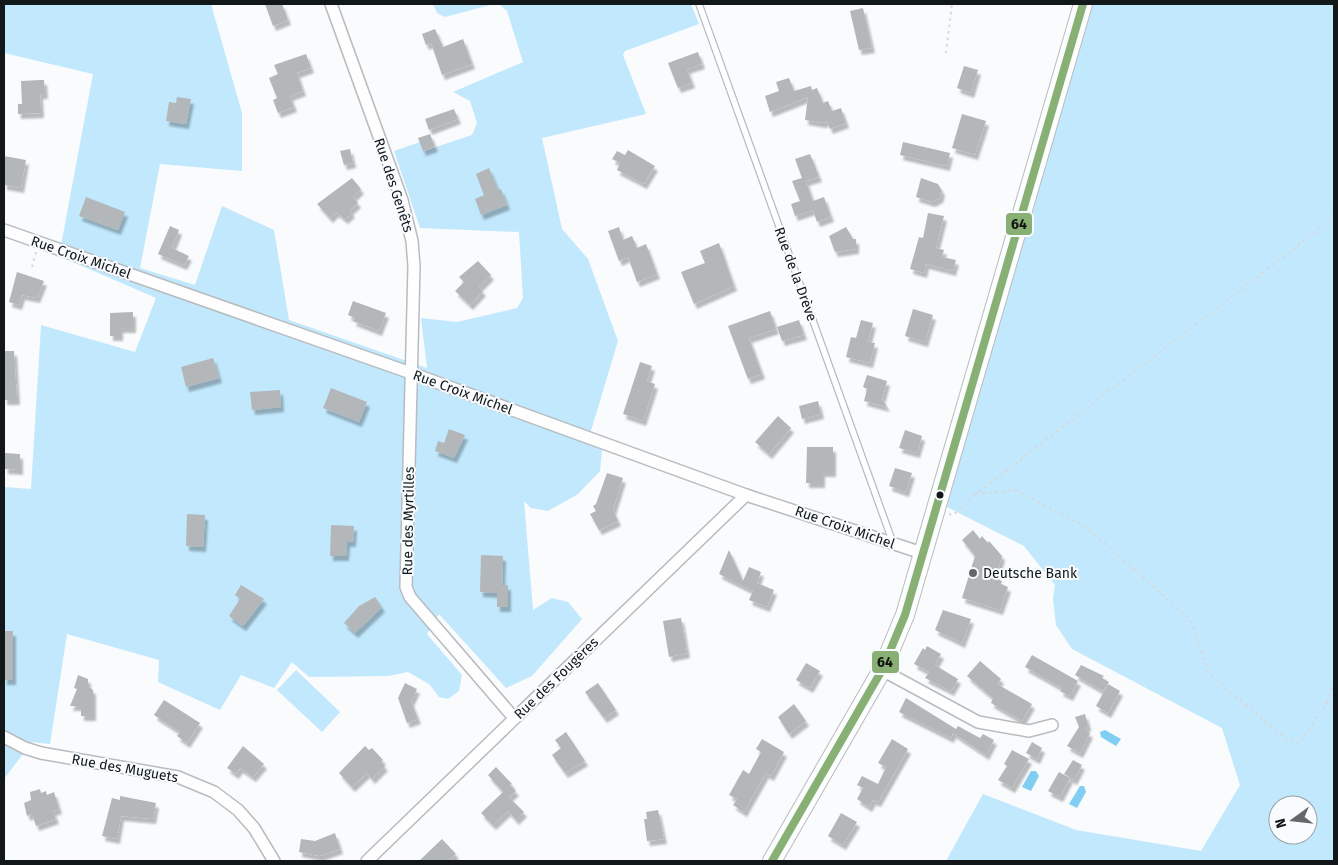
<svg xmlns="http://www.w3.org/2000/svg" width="1338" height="865" viewBox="0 0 1338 865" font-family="'Fira Sans',sans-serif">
<defs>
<filter id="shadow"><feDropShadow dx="3" dy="5" stdDeviation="1" flood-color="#0004"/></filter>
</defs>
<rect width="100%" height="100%" fill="#f9fbfd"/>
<g fill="#c1e8fc" fill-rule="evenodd">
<path d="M4,4H211L242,113V171L160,164L140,268L195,285L222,206L274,230L289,320L427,368L421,318L457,322L517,308L523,298L519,232L420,228L394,151L420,142L424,151L472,135L477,123L470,101L453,92L523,62L507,11L499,4H691L699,24L625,51L623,55L646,114L542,138L562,229L588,259L618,341L587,444L602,450L600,471L578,494L548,511L531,508L524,501L533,610L552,598L568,602L582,619L532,676L506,688L439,614L427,634L462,675L459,691L448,699L439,697L429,684L408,672L388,676L309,677L292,662L274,688L241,675L220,710L158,682L159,660L67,634L50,744L32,742L4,779V487L31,489L41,325L135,352L156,298L59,256L93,74L4,53Z"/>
<path d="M433,4H494L445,17L437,13Z"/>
<path d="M1093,4H1334V861H946L983,794L1076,830L1201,851L1240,785L1222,728L1072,649L1056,625L1053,599L1055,585L1024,546L947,507L982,372ZM1278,805H1308V835H1278Z"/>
<path d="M296,670L340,712L322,732L277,690Z"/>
</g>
<g fill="#80cef2">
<path d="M1105,730L1121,739L1116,746L1101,737L1100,732Z"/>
<path d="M1031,771H1036L1039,776L1031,791L1022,787Z"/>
<path d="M1080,786H1084L1086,792L1077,808L1069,804Z"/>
</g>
<g fill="#b3b7b9" filter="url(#shadow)">
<path d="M265,4H282L288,20L273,26Z"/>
<path d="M863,8L872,48L859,50L850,11Z"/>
<path d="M435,29L443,47L463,39L472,64L442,75L431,43L426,45L422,34Z"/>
<path d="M698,52L702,64L687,69L692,83L678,88L668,63Z"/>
<path d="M306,54L311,68L297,73L303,91L290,96L294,107L278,113L273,100L277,98L269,78L278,74L274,65Z"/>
<path d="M964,66L978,70L971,93L957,88Z"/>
<path d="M789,78L794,91L811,86L812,90L817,88L823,103L828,101L832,111L841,108L846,123L830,129L827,121L823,123L805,120L808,97L770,112L765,96L779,91L776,82Z"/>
<path d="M40,80H44L45,94H40L41,113L18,114V104H22L21,81Z"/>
<path d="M177,97L191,99L186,124L166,121L169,102L176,103Z"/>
<path d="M454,109L458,119L429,130L425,119Z"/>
<path d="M962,114L986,121L975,155L952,148Z"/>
<path d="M430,134L435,147L423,151L418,138Z"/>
<path d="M903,142L950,153L947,166L900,155Z"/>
<path d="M350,149L353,163L344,165L340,151Z"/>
<path d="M628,150L655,166L644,184L617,170L620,163L612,159L617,151L625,155Z"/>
<path d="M810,154L819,177L806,181L813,201L824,197L831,217L817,222L813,210L795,216L791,204L800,201L792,181L802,178L795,159Z"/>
<path d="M4,156L26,160L21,188L4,185Z"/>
<path d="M489,168L498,190L501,189L507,205L481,215L475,199L484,195L476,174Z"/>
<path d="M352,178L361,189L353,197L358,203L350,210L352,213L345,219L336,212L330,218L317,204Z"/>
<path d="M921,178L938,184L942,191L940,198L932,202L916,197Z"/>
<path d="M86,197L125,212L118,230L79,216Z"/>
<path d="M928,213L944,216L936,248L944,250L942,257L956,260L953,271L926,264L924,273L910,269L919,237L923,238Z"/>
<path d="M170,226L179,230L172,248L189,256L184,265L158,254Z"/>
<path d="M619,227L623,240L632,236L637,248L646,244L657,274L637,282L628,257L619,261L608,231Z"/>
<path d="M846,227L853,239H856V249L835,252L829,236Z"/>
<path d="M719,243L734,286L694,304L681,272L705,263L700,251Z"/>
<path d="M478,261L491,275L479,287L483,291L470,305L455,291L464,282L459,277Z"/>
<path d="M17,272L44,281L37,298L22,295L19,305L9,302Z"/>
<path d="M353,301L386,313L379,331L353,321L355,318L348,315Z"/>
<path d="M913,309L933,315L925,342L905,336Z"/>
<path d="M770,311L776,329L749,338L762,374L748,379L728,326Z"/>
<path d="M133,312V328H120V336H110V313Z"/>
<path d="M799,320L804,335L782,341L777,327Z"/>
<path d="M861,320L873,323L868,342L875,343L870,363L846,357L851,337L856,338Z"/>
<path d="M4,351H14L17,400H4Z"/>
<path d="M213,358L219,378L186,387L181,367Z"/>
<path d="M640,362L652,366L647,381L655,384L643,421L623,414Z"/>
<path d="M867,375L887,381L882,399L887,407L864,401L867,389L863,387Z"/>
<path d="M331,388L367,402L359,422L323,408Z"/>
<path d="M280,390L281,407L252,410L250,392Z"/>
<path d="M818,401L821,414L802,419L799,406Z"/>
<path d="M778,416L791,428L769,454L755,442Z"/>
<path d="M449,429L465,435L454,458L435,451L438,441L444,443Z"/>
<path d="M905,430L922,436L917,453L899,448Z"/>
<path d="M807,447H833V472H822V483H806Z"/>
<path d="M4,453L20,454V470L5,469Z"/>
<path d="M895,468L912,473L906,492L889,486Z"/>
<path d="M607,473L623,478L613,510L618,521L599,530L590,514L596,511L593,506L596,504Z"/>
<path d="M187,514L205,515L203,547L186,546Z"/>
<path d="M331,525L354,526L353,542H347L346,556H330Z"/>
<path d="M973,530L980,539L982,536L988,543L989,541L1002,556L995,579L1002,581L1001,584L1008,587L1000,610L962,598L975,556L962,540Z"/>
<path d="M729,550L743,581L749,567L761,572L757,583L774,590L767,607L749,600L753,591L719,574Z"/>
<path d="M481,555L503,556L502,585H508V607H497V593L480,592Z"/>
<path d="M241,585L264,599L243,626L229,616L240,599L235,595Z"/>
<path d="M375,597L382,607L355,633L344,623L359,606Z"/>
<path d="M943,610L971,619L962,643L935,630Z"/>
<path d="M681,618L687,653L669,657L663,621Z"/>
<rect x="4" y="631" width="9" height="49"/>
<path d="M927,646L941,654L935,665L958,679L951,691L925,678L929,672L914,664L923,648L925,650Z"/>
<path d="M1032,655L1078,681L1070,696L1060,691L1062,688L1025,667Z"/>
<path d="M980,661L1001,679L997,684L1032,704L1022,721L991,703L993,698L967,676Z"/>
<path d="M806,663L820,671L810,688L796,680Z"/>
<path d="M1081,665L1104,676L1102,678L1109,682L1103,691L1075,675Z"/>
<path d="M78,675L88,679V686L93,690V716H81V706H70L77,689L74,688Z"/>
<path d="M405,683L417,689L411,701L418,719L407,723L398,698Z"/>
<path d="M598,683L616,710L604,718L585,692Z"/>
<path d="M1108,684L1120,691L1108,713L1096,706Z"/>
<path d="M906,698L956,729L958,726L980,738L983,734L994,740L986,755L953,733L951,738L899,712Z"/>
<path d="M164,700L200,723L187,743L177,736L180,732L154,715Z"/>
<path d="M794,704L806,721L789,734L778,717Z"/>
<path d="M1085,714L1088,725L1085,730L1090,733L1080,753L1067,746L1079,727L1075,717Z"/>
<path d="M566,732L585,761L565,773L552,755L561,748L555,740Z"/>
<path d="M762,739L784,752L771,776L766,773L744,812L733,805L737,799L729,795L743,770L749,774L761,752L756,749Z"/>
<path d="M892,739L908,749L878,802L873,800L869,807L857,799L863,788L857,785L862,776L878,784L886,767L878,763Z"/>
<path d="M1032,742L1042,748L1037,759L1026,753Z"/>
<path d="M243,746L264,764L253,777L240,768L236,774L227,768Z"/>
<path d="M365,746L369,750L372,748L383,760L381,762L385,766L372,779L367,773L352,787L339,773Z"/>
<path d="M1012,750L1029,759L1012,788L998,780L1007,766L1004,764Z"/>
<path d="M1073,760L1082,765L1074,780L1064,774Z"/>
<path d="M496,767L512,784L510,785L516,791L509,797L524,812L516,820L508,811L493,825L481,813L503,792L488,775Z"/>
<path d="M1059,772L1070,778L1060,797L1048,791Z"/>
<path d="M40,789L41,793L46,791L47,795L54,792L59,809L53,811L56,819L36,826L32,814L27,816L24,803L31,800L30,792Z"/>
<path d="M120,796L156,803L153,819L121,816L117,839L102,836L112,798L120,800Z"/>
<path d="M658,810L664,839L647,841L644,819H647L646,812Z"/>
<path d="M841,813L857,822L843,845L828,836Z"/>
<path d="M335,833L340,849L320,856L299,852L301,839L315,841Z"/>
<path d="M442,839L456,854L448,861H419Z"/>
</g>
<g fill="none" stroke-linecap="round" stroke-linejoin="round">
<defs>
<path id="service" d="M699,4L893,543"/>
<g id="minor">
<path d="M331,4L402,200L412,241L414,266L406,587L410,597L514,718"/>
<path d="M4,230L411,373L746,495L922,553"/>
<path d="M882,670L978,722L1029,731L1052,725"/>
<path d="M4,737L25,748L41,753L178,777L214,792L238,810L254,828L274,861"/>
<path d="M367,861L746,495"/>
</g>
<path id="primary" d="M772,861L882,670L905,615L1083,4"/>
</defs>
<use href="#service" stroke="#b8bcbf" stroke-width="8"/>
<use href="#minor" stroke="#b8bcbf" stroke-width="14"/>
<use href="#primary" stroke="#b8bcbf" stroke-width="20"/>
<g stroke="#d8d8d8" stroke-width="2" stroke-dasharray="2.5 4" stroke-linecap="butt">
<path d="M946,53L952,4"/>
<path d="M32,267L36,252"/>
<path d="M976,494L1016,490L1085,526L1191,620L1209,674L1286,739L1299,744L1327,702L1334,683"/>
<path d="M949,514L953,515L976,494L1314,233L1334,214"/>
<path d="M1327,702L1334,709"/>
</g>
<use href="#service" stroke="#fefeff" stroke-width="5.5"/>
<use href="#minor" stroke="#fefeff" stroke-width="11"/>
<use href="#primary" stroke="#fefeff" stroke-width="18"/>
<defs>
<path id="bus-1" d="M772,861L882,670L905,615L1083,4"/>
</defs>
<use href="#bus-1" stroke="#f8fcfe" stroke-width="11"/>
<use href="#bus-1" stroke="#89b074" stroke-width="8"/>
</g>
<circle fill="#12171a" stroke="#f8fcfe" stroke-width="2" cx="940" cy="495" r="4.5"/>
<circle fill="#636769" stroke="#f8fcfe" stroke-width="2" cx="973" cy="573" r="5"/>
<g text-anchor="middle" stroke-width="4" stroke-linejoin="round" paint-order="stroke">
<g font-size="14" fill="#12171a" stroke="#f8fcfe">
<text transform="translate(394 185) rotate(72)" y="5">Rue des Genêts</text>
<text transform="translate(81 257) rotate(19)" y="5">Rue Croix Michel</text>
<text transform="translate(796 274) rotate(70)" y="5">Rue de la Drève</text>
<text transform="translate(463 392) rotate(20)" y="5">Rue Croix Michel</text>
<text transform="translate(408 521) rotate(-89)" y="5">Rue des Myrtilles</text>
<text transform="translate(845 527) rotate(19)" y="5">Rue Croix Michel</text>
<text transform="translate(556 678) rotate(-44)" y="5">Rue des Fougères</text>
<text transform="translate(125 768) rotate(10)" y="5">Rue des Muguets</text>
</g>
<g font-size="14" fill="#12171a" stroke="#f8fcfe" text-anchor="start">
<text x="983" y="578">Deutsche Bank</text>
</g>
</g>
<g stroke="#f8fcfe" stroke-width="2">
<rect x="1005" y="212" width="28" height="24" rx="5" fill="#89b074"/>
<rect x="871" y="650" width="29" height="24" rx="5" fill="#89b074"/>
</g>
<g font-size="14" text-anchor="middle" font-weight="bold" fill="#111">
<text x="1019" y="229">64</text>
<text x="885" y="667">64</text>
</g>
<rect width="1338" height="865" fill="none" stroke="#12171a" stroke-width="10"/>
<g transform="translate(1293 820) rotate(255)"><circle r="24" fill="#f8fcfe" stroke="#9ca0a3"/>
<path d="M0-4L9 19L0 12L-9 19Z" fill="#636769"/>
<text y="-8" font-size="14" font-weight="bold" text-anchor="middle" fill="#12171a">N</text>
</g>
</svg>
